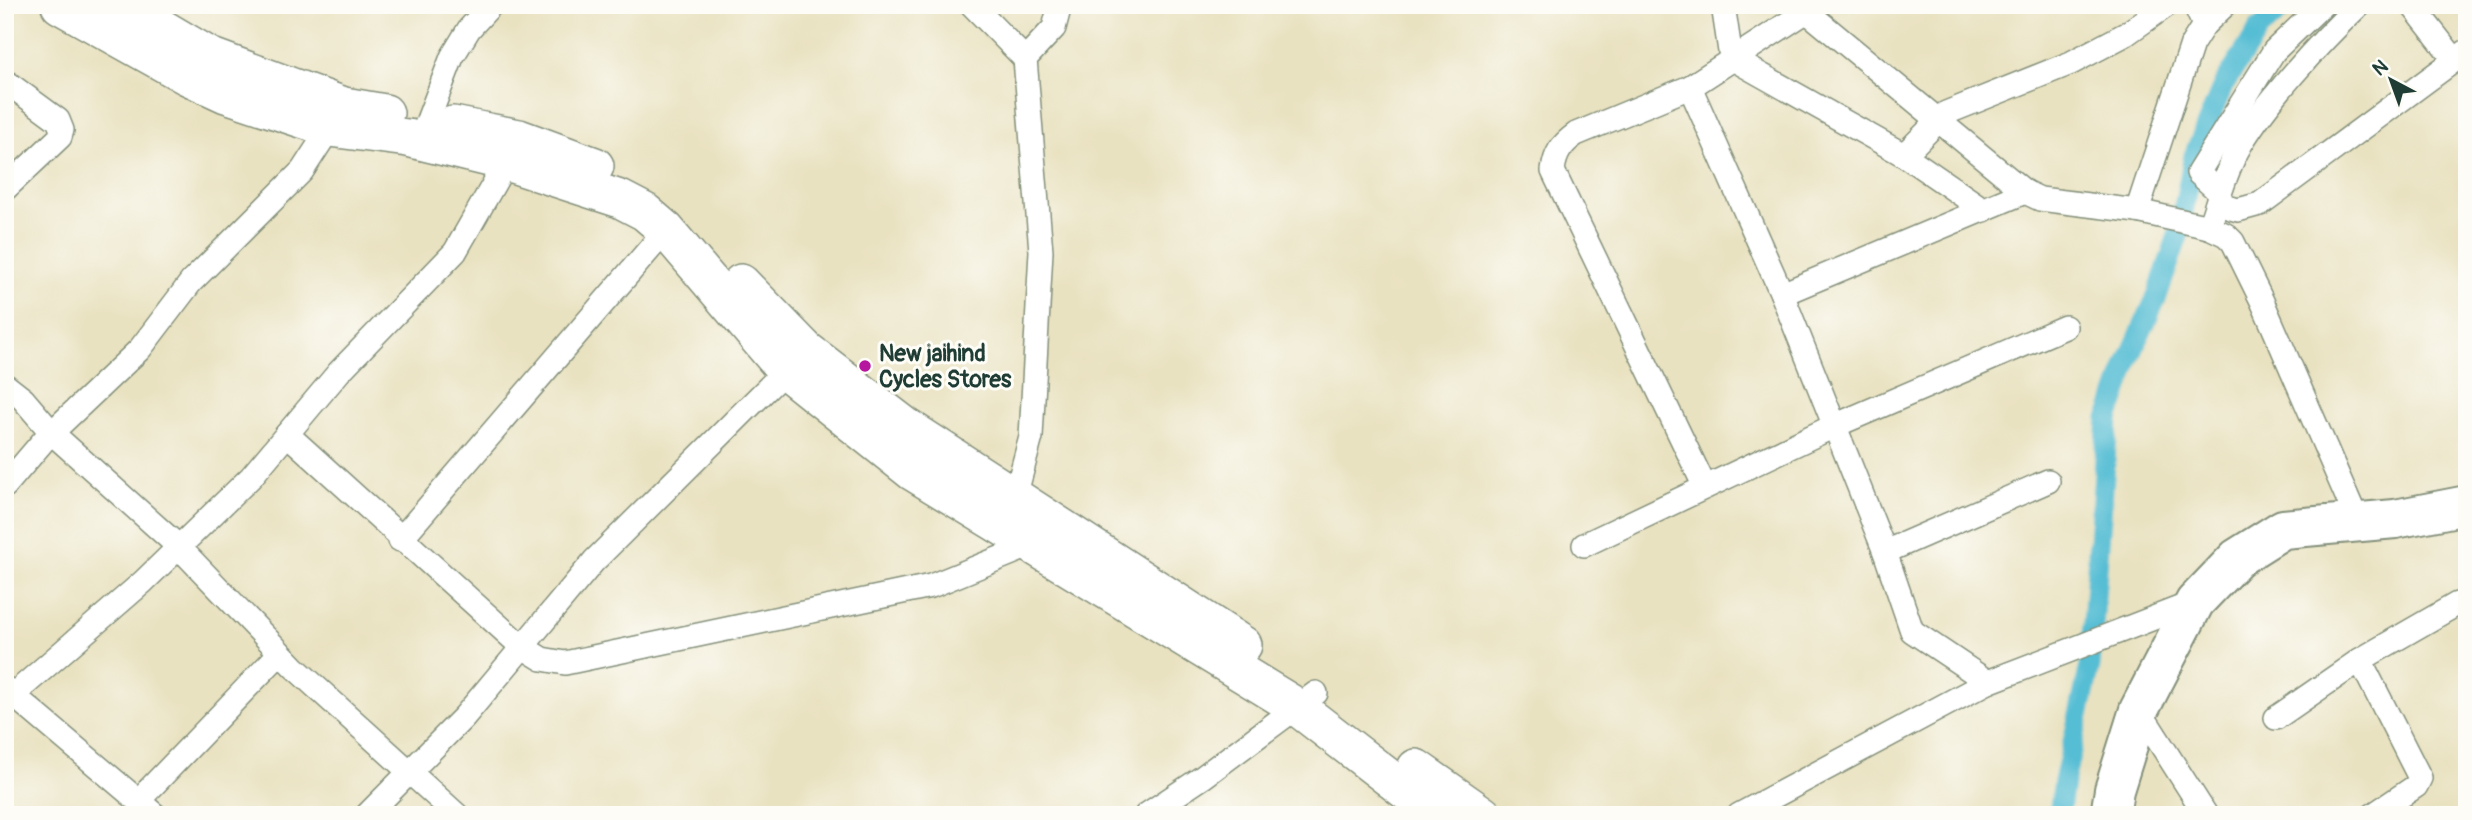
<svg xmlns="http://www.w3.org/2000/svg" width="2472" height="820" viewBox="0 0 2472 820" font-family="Pangolin,sans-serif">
<rect width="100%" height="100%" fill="#fdfcf7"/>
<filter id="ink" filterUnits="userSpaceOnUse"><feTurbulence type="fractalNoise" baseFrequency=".0143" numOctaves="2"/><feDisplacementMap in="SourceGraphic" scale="14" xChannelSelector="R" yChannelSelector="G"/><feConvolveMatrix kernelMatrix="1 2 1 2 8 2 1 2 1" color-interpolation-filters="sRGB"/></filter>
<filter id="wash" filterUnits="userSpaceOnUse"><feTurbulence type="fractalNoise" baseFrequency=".00686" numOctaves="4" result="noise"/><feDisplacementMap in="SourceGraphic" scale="28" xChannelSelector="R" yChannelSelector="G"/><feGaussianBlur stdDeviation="1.57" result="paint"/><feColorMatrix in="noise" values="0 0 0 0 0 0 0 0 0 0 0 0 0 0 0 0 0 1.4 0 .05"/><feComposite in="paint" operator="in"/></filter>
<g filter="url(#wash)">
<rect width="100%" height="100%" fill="#e9e2c1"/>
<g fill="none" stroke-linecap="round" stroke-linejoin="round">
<path stroke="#56bed4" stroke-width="21" d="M2059,815L2064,782L2090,666L2108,419L2128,361L2157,296L2179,233L2194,156L2223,86L2259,29L2287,5"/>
</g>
</g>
<g filter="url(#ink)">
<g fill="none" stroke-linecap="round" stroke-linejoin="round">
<defs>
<g id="minor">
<path d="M972,5L1025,59"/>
<path d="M1723,5L1731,58L1904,155L1984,210"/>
<path d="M1816,5L1690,87L1782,294L1885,552L1912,631L1988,682"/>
<path d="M2412,5L2455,60"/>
<path d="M1805,10L2025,192L2040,199L2137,211L2209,227C2218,202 2224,175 2237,151C2261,106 2322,40 2359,5"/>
<path d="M2204,25L2225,5"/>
<path d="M5,81L58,120L62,130L60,137L5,189"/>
<path d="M1690,87L1576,134C1562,144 1555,153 1553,171L1705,487"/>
<path d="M420,141L452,57L469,29L491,5"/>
<path d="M1904,155L1946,113L2071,63L2126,34L2167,5"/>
<path d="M2220,193L2198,173L2274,51L2322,5"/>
<path d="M2217,204L2238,210L2260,204L2467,51"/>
<path d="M2137,211L2192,44L2204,25L2195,5"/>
<path d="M2209,227L2226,235L2233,242L2262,301L2358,522"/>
<path d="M1782,294L2025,192"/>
<path d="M5,385L23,399L52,433L179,547L294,667L457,815"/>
<path d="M287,434L521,646L542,659L565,663L931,586L1039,542"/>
<path d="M5,486L45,439L140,349L191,282L302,171L335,120"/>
<path d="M1012,508L1031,437L1041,251L1025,59L1054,28L1060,5"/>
<path d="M400,540L666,230"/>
<path d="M1584,545L1834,426L2065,327"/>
<path d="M1885,552L2048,481"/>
<path d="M2360,660L2420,778L2416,786L2373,815"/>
<path d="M5,688L155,815"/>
<path d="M5,702L143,582L251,477L339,372L455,252L512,152"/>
<path d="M2139,710L2206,815"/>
<path d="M2276,718L2360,660L2457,604L2467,606"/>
<path d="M139,800L280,653"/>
<path d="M367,815L464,717L594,561L794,362"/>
<path d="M1146,815L1203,777L1316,693"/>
<path d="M1739,815L1988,682L2195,602"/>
</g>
<g id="primary">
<path d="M60,5L187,76L226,94L329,128L408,138L506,162L620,199L645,212L666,230L785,370L913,472L1297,707L1437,815"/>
<path d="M123,5L209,56L344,106L385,113"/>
<path d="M453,125L519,138L595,166"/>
<path d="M741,283L806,350L904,425L1243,645"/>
<path d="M1416,768L1483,815"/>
</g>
<path id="trunk" d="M2110,815L2114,790L2139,710L2195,602L2237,558L2283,529L2395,519L2467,505"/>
</defs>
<use href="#minor" stroke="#84907a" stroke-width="26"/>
<use href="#primary" stroke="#84907a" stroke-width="40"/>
<use href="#trunk" stroke="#84907a" stroke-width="42"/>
<use href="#minor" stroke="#fff" stroke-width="23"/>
<use href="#primary" stroke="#fff" stroke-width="37"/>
<use href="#trunk" stroke="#fff" stroke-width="38"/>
</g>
</g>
<circle fill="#b5179e" stroke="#fdfcf7" stroke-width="2.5" cx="865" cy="366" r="7"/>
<g text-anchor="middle" stroke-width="6" stroke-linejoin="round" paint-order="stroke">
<g font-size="23" font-weight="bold" fill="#1f3d34" stroke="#fdfcf7" text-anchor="start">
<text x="879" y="361">New jaihind<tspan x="879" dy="26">Cycles Stores</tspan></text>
</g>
</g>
<rect width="2472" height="820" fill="none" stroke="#fdfcf7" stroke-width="28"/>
<g transform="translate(2391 80) rotate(319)" stroke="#fdfcf7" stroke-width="5" paint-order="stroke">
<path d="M0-5L12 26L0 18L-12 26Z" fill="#1f3d34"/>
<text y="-10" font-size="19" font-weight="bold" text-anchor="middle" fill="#1f3d34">N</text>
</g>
</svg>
